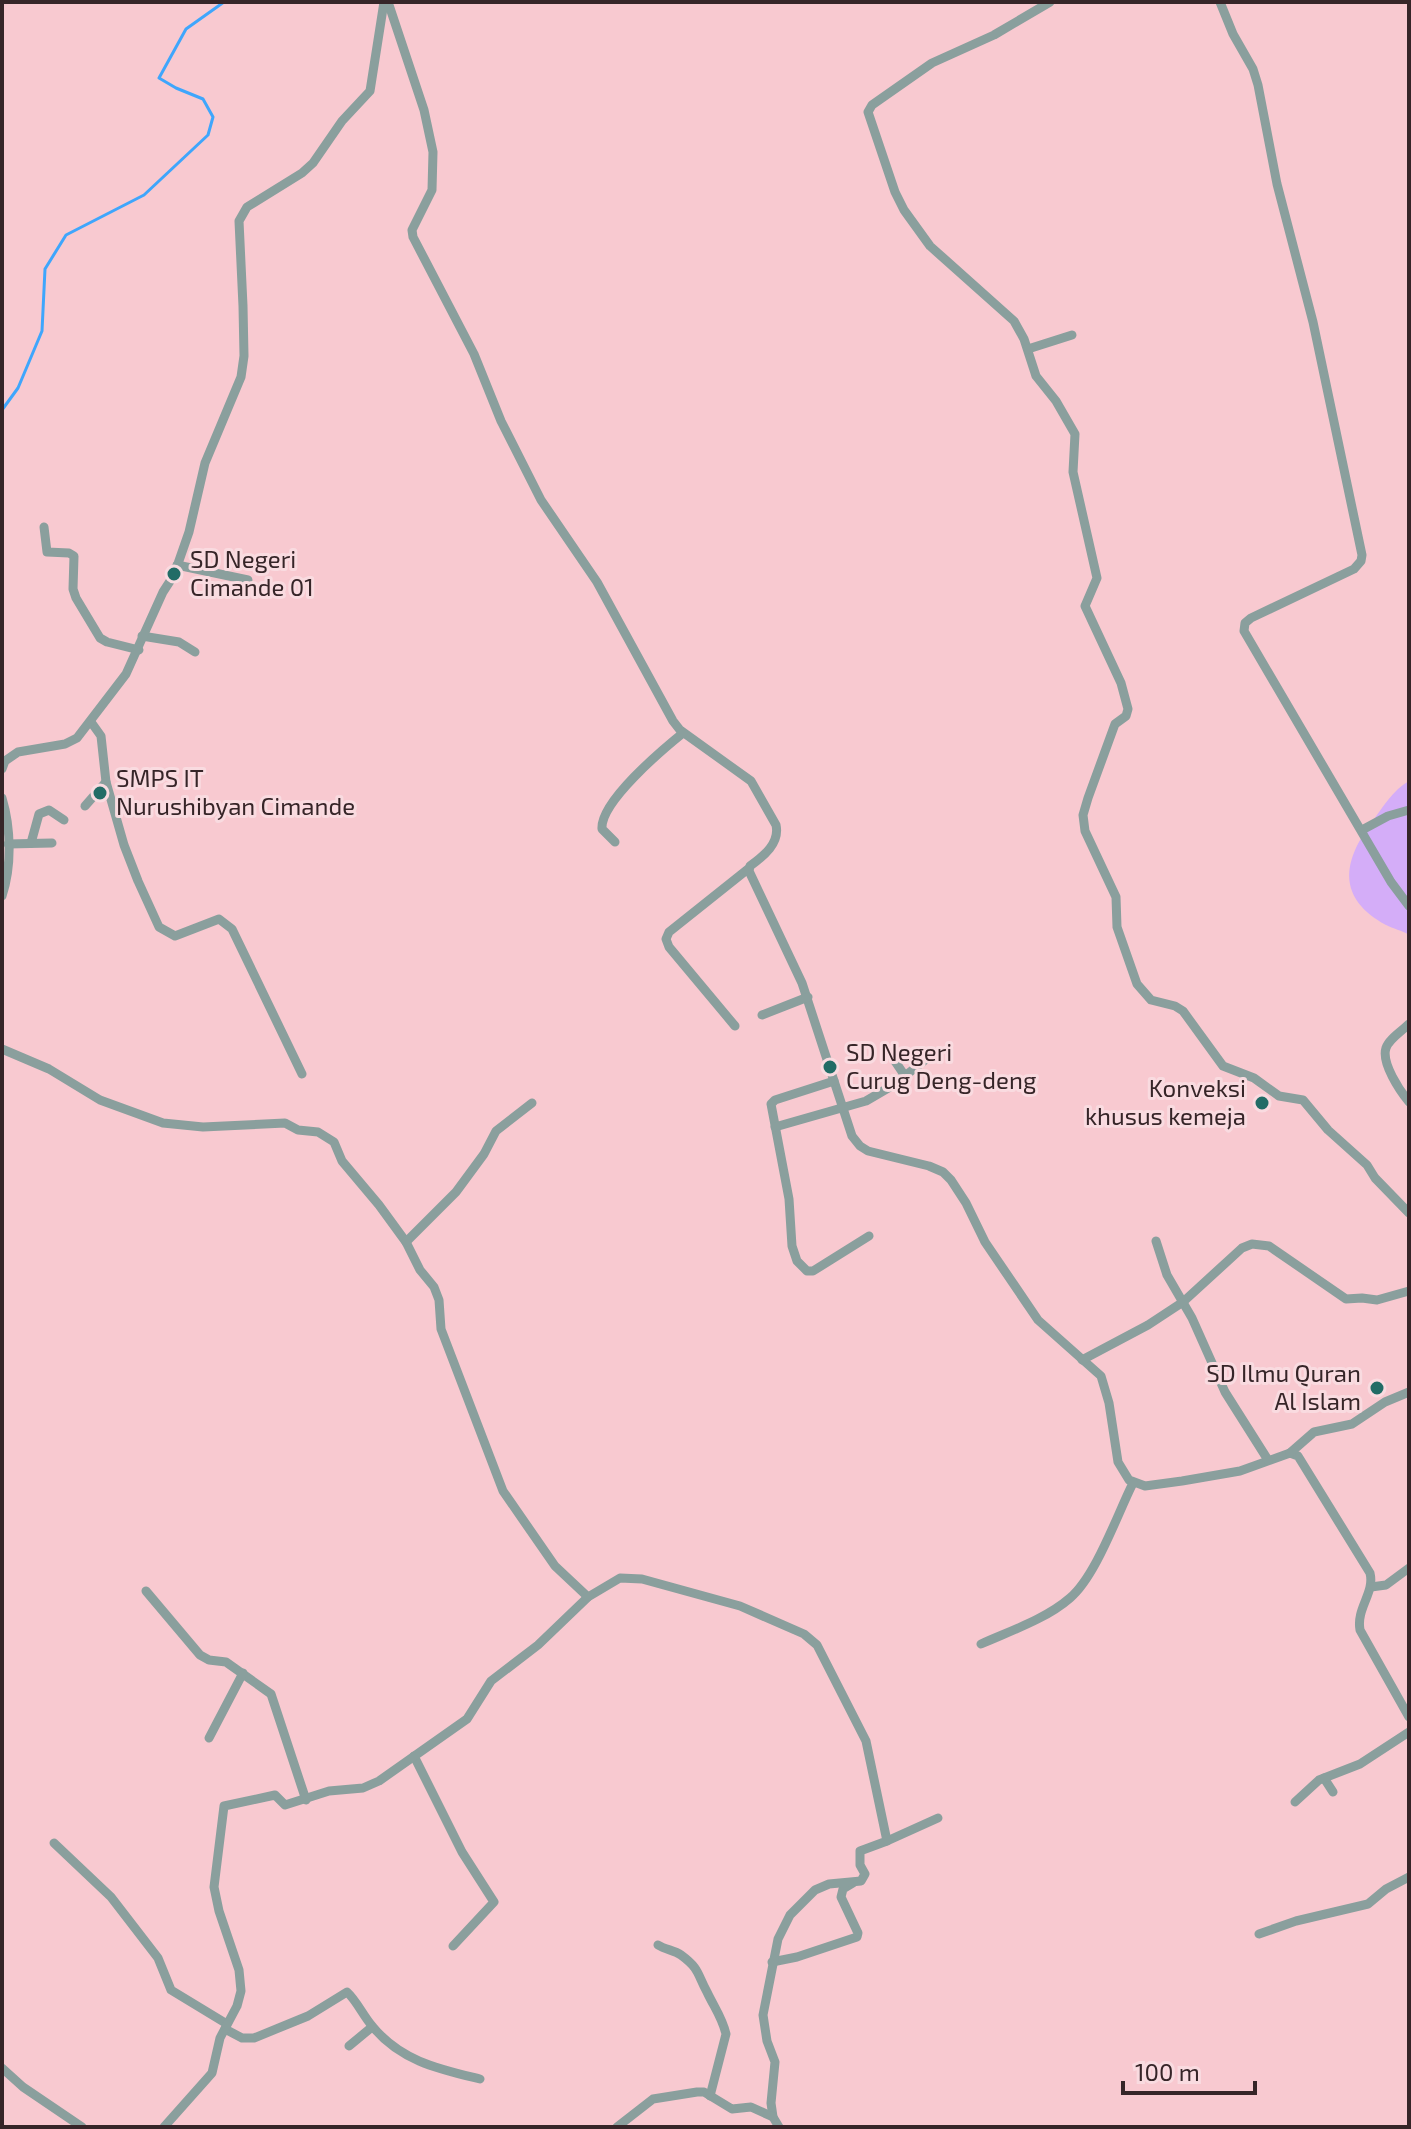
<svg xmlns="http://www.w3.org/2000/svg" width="1411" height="2129" viewBox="0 0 1411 2129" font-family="'Exo 2',sans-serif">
<rect width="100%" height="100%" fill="#f8c9d0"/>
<path fill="#d4adf8" d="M1409,781V935C1402,930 1393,929 1386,925C1337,898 1342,862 1372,822C1383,807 1393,790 1409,781Z"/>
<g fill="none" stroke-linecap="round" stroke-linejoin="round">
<path stroke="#3fa6fc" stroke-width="3" d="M2,410L18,388L42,331L45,269L66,235L144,195L208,135L213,117L203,99L176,88L159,78L186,29L224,2"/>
<g stroke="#8a9f9d" stroke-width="9">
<path d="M388,2L424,110L433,152L432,190L412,230L413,237L474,354L501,421L541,500L597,582L673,721L680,730L751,781L776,825C780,843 764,856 750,866L749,871L802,983L852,1136L860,1146L868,1151L929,1166L943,1172L951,1180L966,1203L985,1242L1038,1320L1101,1376L1109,1403L1118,1462L1129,1480L1145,1486L1182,1481L1240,1471L1290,1453L1298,1456L1370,1573C1375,1593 1356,1608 1360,1630L1409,1717"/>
<path d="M1050,2L994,35L932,63L872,105L868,112L895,192L904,210L930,246L1014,321L1024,339L1036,376L1056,401L1075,434L1073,472L1097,578L1085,606L1121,683L1128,709L1126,716L1115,724L1088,798L1083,815L1085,831L1116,897L1117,927L1137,984L1151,1000L1175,1006L1183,1011L1223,1066L1254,1078L1279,1096L1303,1100L1328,1130L1367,1165L1375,1178L1409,1213"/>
<path d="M1220,2L1233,34L1253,69L1258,85L1277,184L1313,322L1362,555L1361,561L1354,569L1251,618L1245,623L1244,631L1391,882L1409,906"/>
<path d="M1028,349L1072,335"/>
<path d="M44,527L47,552L69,553L74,556L73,589L76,598L100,638L107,642L139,650"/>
<path d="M177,565L248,580"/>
<path d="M142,636L179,642L195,652"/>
<path d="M91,722L101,736L106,782L124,845L138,881L159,927L175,936L219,919L232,929L302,1074"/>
<path d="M2,769L5,761L18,752L65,744L77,738L126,674L163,592L174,575L189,532L205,463L241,377L244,356L243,306L239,221L247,207L302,173L313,163L342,121L370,91L384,2"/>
<path d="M2,798C11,828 12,866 2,896"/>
<path d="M85,806L106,782"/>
<path d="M1362,830L1388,816L1409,810"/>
<path d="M615,842L602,829C600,802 662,750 683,733"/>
<path d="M31,843L39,814L49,810L64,820"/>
<path d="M8,844L52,843"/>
<path d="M762,1015L808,997"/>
<path d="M1409,1024C1402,1031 1389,1039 1386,1048C1381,1063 1400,1091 1409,1102"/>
<path d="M735,1026L669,947L666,939L669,932L748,869"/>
<path d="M886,1048L905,1076"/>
<path d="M2,1049L49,1069L100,1100L163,1123L203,1127L285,1123L298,1130L318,1132L334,1142L342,1161L379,1205L406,1242L420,1270L434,1287L439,1300L441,1329L503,1491L555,1566L588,1597"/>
<path d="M834,1081L775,1100L771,1104L789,1199L792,1246L797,1261L807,1271H813L869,1236"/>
<path d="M775,1127L866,1101L895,1084L935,1052"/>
<path d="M1156,1241L1167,1275L1192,1318L1225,1392L1268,1460"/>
<path d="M406,1242L456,1192L484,1154L496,1131L532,1103"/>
<path d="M1082,1360L1148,1325L1183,1302L1242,1248L1252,1244L1269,1246L1346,1299L1362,1298L1377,1300L1409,1291"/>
<path d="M1290,1453L1314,1432L1352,1424L1385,1402L1409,1392"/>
<path d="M1371,1587L1386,1585L1409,1568"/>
<path d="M146,1591L200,1655L209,1660L226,1662L271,1694L306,1800"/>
<path d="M981,1644C1010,1631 1046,1619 1070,1598C1096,1576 1117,1515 1133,1483"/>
<path d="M209,1738L243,1673"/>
<path d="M414,1756L462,1852L494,1902L453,1946"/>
<path d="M1324,1778L1333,1792"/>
<path d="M1295,1802L1319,1780L1360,1764L1409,1732"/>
<path d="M887,1841L938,1818"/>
<path d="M54,1843L111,1897L158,1958L171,1990L227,2024"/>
<path d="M1259,1934L1296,1921L1368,1904L1386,1889L1409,1877"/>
<path d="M658,1945C666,1950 674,1950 681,1955C700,1969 697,1974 707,1992C714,2007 722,2017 726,2034L710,2096"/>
<path d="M772,1962L797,1957L857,1937L858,1933L841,1897L843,1889L853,1883"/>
<path d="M225,2029L242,2038H254L308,2016L347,1992C357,2001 363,2016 373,2027C401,2061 439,2069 480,2079"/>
<path d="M349,2046L372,2027"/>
<path d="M2,2068L23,2087L82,2127"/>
<path d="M164,2127L212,2073L220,2038L237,2006L241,1991L239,1970L219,1911L214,1887L224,1806L275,1795L285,1805L329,1791L363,1788L379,1781L467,1719L491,1681L538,1645L588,1597L620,1578L642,1579L740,1606L804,1634L817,1645L866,1741L887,1841L860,1851V1865L865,1874L861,1881L829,1884L815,1890L790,1915L778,1939L763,2015L767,2041L775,2062L771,2103L773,2117L779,2127"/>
<path d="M617,2127L653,2099L697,2092H704L732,2109L751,2107L773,2117"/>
</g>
</g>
<g fill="#226c66" stroke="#f9dbe0" stroke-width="3">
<circle cx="174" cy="574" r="8"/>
<circle cx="100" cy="793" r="8"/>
<circle cx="830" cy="1067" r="8"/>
<circle cx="1262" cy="1103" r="8"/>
<circle cx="1377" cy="1388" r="8"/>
</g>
<g text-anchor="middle" stroke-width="6" stroke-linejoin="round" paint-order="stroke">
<g font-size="24" fill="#362528" stroke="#f9dbe0" text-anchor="start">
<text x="190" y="568">SD Negeri<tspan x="190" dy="28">Cimande 01</tspan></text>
<text x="116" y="787">SMPS IT<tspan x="116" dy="28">Nurushibyan Cimande</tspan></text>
<text x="846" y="1061">SD Negeri<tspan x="846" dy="28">Curug Deng-deng</tspan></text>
<text x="1246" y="1097" text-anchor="end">Konveksi<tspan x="1246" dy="28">khusus kemeja</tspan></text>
<text x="1361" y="1382" text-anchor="end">SD Ilmu Quran<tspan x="1361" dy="28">Al Islam</tspan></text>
</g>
</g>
<rect width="1411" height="2129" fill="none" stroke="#362528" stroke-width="8"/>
<path d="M1123 2081v12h132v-12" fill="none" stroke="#362528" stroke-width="4"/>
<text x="1135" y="2081" font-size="24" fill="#362528" stroke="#f9dbe0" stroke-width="6" paint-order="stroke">100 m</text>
</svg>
